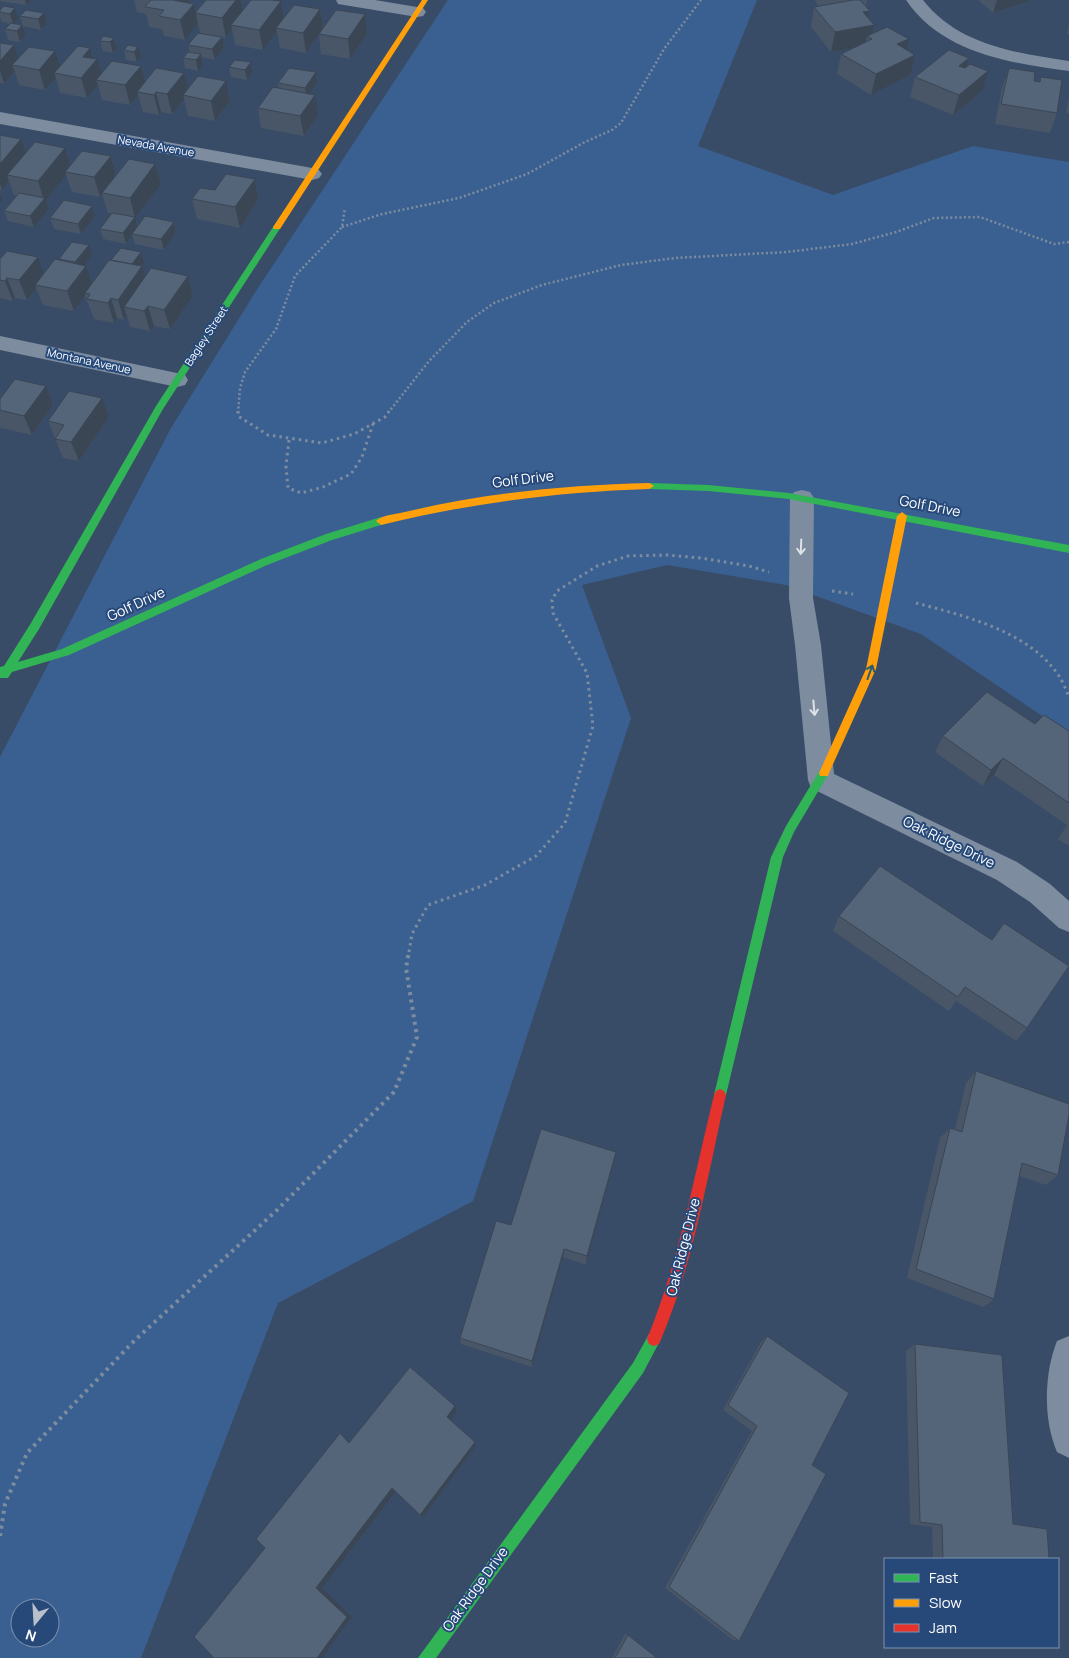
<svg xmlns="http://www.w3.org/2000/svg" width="1069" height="1658" viewBox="0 0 1069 1658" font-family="Manrope,sans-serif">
<rect width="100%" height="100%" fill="#394c67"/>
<path fill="#3a6091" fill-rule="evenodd" d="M448,0H757L698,146L833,195L973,146L1069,162V734L921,634L786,585L667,565L582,585L631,718L473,1201L278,1303L141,1658H0V757L171,428L258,288ZM20,1608H50V1638H20Z"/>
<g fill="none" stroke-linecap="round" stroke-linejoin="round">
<g stroke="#7d8c9e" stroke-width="2.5" stroke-dasharray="2 2.5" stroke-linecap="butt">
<path d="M342,227L382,214L459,198L527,174L585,142L612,130L621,123L664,49L701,0"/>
<path d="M238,413L240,388L245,372L276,329L295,276L342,227L345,208"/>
<path d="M388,413L429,361L467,322L494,303L542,285L621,265L675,258L787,252L852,244L896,232L934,218L980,217L1054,244L1069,242"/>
</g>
<g stroke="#7d8c9e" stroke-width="3" stroke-dasharray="2.5 4" stroke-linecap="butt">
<path d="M238,411V416L268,435L322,443L354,434L385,417L389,411"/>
<path d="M289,440L286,466L288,488L301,493L323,487L351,474L362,457L373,424"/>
<path d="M832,591L853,594"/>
<path d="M916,603C965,616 1029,631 1059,676C1063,682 1066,690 1069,697"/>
<path d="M409,952L412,934L428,905L485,885L536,856L565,823L593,726L587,673L553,613L552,600L557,591L597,566L628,556L667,555L701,558L749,566L769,572"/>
</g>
<path stroke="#7d8c9e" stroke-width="4" stroke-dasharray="3 4.5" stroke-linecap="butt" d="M0,1536L5,1504L27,1453L135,1340L276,1211L394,1092L417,1037L406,968L409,951"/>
<g fill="#7d8c9e" fill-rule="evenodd">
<path d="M336,0H375L423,8L426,12L423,16L417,17L344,5L338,4Z"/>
<path d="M906,0H923C958,45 1016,53 1069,61V71C1009,63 942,53 906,0Z"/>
<path d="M0,112L312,168L319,170L322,174L319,178L312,180L0,124Z"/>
<path d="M0,336L177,373L185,375L188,380L185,385L177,387L0,350Z"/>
<path d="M802,490L810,492L814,498L813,598L821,645L834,774L1017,862L1050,884L1069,901V932L1059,928L1030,902L997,880L811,788L808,780L795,645L789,598L790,498L794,492Z"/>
<path d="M1069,1336V1458L1057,1452C1043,1420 1044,1373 1057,1341Z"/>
</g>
<g fill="#30b455" fill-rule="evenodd">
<path d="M277,224L281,227L163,409L39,629L18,662L62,649L261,559L326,534L381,517L384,518L386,521L384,524L332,540L267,565L69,655L12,672L8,678H0V667L4,666L31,623L156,406L273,227Z"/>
<path d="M649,483L708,485L789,493L1069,545V553L789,499L708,491L649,489L644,486Z"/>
<path d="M824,768L828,770L829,773L794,832L783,857L726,1095L724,1099L720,1101L716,1099L714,1095L771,857L786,826L820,770Z"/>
<path d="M654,1332L659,1334L661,1339L643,1373L436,1658H418L633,1363L649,1334Z"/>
</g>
<g fill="#ff9f0a" fill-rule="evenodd">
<path d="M422,0H428L280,229H274L273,227Z"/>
<path d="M649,483L654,486L649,489C558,492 470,503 381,525L376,521C382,515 396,514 405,512C485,493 567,485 649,483Z"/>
<path d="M902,512L907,516L876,669L829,773L828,776H820L819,773L866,669L897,516Z"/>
</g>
<path fill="#e5322d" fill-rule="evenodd" d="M720,1089L724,1091L726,1095C707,1178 693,1266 659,1344L654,1346L649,1344L647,1339C679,1261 694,1177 714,1095L716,1091Z"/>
</g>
<g fill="#485668">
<path d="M0,0H32L26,5L0,1Z"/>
<path d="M134,0H189V3L194,4L196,13L206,0H241L243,10L281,1L284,19L320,9L323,28L365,14L367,34L350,59L321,54L319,35L306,53L280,48L277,31L263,50L235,45L232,29L226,38L222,37L224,47L215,60L201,57L203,65L198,71L185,68L183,58L190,53L188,45L200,33L198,24L185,40L164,36L162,29L149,27L146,14L137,12Z"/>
<path d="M815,0H867L866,7L870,11L868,18L874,25L872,34L906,50L910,75L871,95L837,74L841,54L854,48L831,52L811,27L814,7L818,6Z"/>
<path d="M978,0H1029V1L993,13Z"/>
<path d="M4,6L18,19L14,23L22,25L26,35L20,42L8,40L5,29L10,24L2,22L0,17V10Z"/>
<path d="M44,13L47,23L41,30L23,26L20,16Z"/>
<path d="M1069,23V34H1067Z"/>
<path d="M114,38L117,48L113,53L103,51L100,41Z"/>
<path d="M0,43L14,45L18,58L60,66L93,58L101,74L141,66L145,82L188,89L226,81L230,101L215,121L188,116L184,99L172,114L161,112L159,115L143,112L138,95L130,105L102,100L98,85L87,98L60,93L56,78L45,90L19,85L15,72L4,83H0Z"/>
<path d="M128,45L141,57L137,62L126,60L124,50Z"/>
<path d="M969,58L966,67L982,91L953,115L910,97L915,77Z"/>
<path d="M251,62L252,72L247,80L231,77L229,67Z"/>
<path d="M1009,68L1034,81L1039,82L1041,77L1057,113L1050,133L995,124L1002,88Z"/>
<path d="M316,72L317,83L310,94L318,115L304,136L261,128L258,108L279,89L278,83Z"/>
<path d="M1069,98V113H1066Z"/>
<path d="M0,135L21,139L26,153L70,166L111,156L116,175L155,164L161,184L135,218L138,226L174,222L176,232L164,250L135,244L132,235L126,244L103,239L100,229L111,214L108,213L102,194L100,197L72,192L66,175L46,200L49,209L34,227L8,221L4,211L17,196L14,195L9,181L2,190H0Z"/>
<path d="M255,179L258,200L240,228L197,219L192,199L215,190Z"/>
<path d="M92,206L95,216L81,234L54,229L50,218Z"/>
<path d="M92,255L84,265L92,283L144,263L141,266L145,277L188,276L193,296L170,329L154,326L150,331L130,327L127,316L124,320L117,318L114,323L94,319L85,296L74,311L43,305L36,288L27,300L15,298L13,301L0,298V258L44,274L59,260V259Z"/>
<path d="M0,399L53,405L32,435L1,428L0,426Z"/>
<path d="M109,417L79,461L63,458L48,421Z"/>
<path d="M1035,724L1069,731V846L1058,839L1067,825L994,775L983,786L935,752L943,736Z"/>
<path d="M839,916L992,940L1027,1028L1016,1041L956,1001L949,1011L833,931Z"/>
<path d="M976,1071L1058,1175L1046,1185L1019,1176L994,1299L983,1307L907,1278L940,1138L950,1128L955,1130L966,1083Z"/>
<path d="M614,1162L586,1265L563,1257L532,1367L461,1344L460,1338L511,1225Z"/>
<path d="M767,1336L812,1465L739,1641L733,1640L665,1588L752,1431L723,1410L761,1342Z"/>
<path d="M915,1344L1013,1524L1049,1559H933L932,1527L910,1524L906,1351Z"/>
<path d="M625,1634L628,1635L657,1658H612Z"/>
</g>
<g fill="#3b4655">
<path d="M25,0H32L26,5Z"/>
<path d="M173,0H189L190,5L177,20Z"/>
<path d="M236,0H241L244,15L231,25L232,29L226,38L222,18Z"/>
<path d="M997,0H1029V1L993,13Z"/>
<path d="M281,1L284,21L276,28L277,31L263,50L259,30Z"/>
<path d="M194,4L198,24L185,40L180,20Z"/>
<path d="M15,8L18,19L13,24L10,14Z"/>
<path d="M320,9L323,29L306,53L303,33Z"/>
<path d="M870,11L866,26L874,25L871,39L867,36L865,46L831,52L835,32L863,12Z"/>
<path d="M44,13L47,23L41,30L38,19Z"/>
<path d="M365,14L367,34L350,59L348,39Z"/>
<path d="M22,25L26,35L20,42L17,31Z"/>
<path d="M222,37L224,47L215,60L212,49Z"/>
<path d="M114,38L117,48L113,53L110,42Z"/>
<path d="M909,39L904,59L897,44Z"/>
<path d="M14,45L21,65H12L15,72L4,83L0,71V61Z"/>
<path d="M138,47L141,57L137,62L134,52Z"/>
<path d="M90,48L94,63L97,59L103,79L96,80L98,85L87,98L81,78L83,57Z"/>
<path d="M55,51L62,71L54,73L56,78L45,90L39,70Z"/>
<path d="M201,54L203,65L198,71L196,60Z"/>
<path d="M915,55L910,75L871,95L876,74Z"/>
<path d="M969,58L963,78L959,66Z"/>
<path d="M251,62L252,72L247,80L245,70Z"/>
<path d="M141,66L146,86L137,92L138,95L130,105L125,85Z"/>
<path d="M988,71L982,91L953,115L959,95Z"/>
<path d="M316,72L317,83L307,98L305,88Z"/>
<path d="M184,73L189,93L183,95L184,99L172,114L167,94Z"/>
<path d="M226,81L230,101L215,121L211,101Z"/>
<path d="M156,92L161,112L159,115L154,95Z"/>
<path d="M315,95L318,115L304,136L300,116Z"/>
<path d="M21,139L28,159L7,175L9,181L2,190L0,184V164Z"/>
<path d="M65,148L71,168L65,172L66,175L46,200L49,209L34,227L30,216L44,200L38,181Z"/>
<path d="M111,156L116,176L102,193V194L100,197L94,177Z"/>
<path d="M155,164L161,184L135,218L130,198Z"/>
<path d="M255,179L258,200L240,228L235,207Z"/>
<path d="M0,194L2,200L0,202Z"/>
<path d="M92,206L95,216L81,234L78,224Z"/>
<path d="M135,217L138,228L132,234V235L126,244L123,233Z"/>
<path d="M174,222L176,232L164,250L161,239Z"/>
<path d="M89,245L92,255L79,273L75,262Z"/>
<path d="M141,252L144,263L133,277L130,267Z"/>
<path d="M38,257L45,277L35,285L36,288L27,300L19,280Z"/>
<path d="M86,266L93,286L85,293V296L74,311L67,291Z"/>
<path d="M142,266L148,286L124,307L127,316L124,320L118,300Z"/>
<path d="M188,276L193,296L170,329L164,310Z"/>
<path d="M7,278L15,298L13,301L5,281Z"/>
<path d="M111,298L117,318L114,323L108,303Z"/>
<path d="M148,306L154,326L150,331L144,311Z"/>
<path d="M46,386L53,405L32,435L24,416Z"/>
<path d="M102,398L109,417L79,461L71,442Z"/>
<path d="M1003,758L994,775L983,786L991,770Z"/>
<path d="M616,1152L614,1162L586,1265L587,1256Z"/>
<path d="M564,1249L563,1257L532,1367V1361Z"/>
<path d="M455,1406L457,1411L449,1422L447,1417Z"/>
<path d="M475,1442L476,1446L423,1517L420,1515Z"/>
<path d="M392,1488L396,1491L322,1588L352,1617L322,1658H317L316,1588Z"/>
</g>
<g fill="#546479" stroke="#3b4655">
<path d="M151,0H173L194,4L180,20L159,16L164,10L145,7Z"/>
<path d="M206,0H236L222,18L195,13Z"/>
<path d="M251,0H272L281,1L259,30L231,25Z"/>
<path d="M853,0H860L870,11L863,12L874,25L835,32L814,7Z"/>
<path d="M294,5L320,9L303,33L276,28Z"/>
<path d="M4,6L15,8L10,14L0,12V10Z"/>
<path d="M26,10L44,13L38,19L20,16Z"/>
<path d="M336,10L365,14L348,39L319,34Z"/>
<path d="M11,23L22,25L17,31L5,29Z"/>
<path d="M887,27L909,39L897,44L915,55L876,74L841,54L872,39L867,36Z"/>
<path d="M198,33L222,37L212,49L188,45Z"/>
<path d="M103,36L114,38L110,42L100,41Z"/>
<path d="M0,43L14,45L0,61Z"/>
<path d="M128,45L138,47L134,52L124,50Z"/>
<path d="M78,46L90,48L83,57L97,59L81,78L54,73Z"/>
<path d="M29,47L55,51L39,70L12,65Z"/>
<path d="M949,50L969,58L959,66L965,68L970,64L988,71L959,95L915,77Z"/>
<path d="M188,52L201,54L196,60L183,58Z"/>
<path d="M235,60L251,62L245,70L229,67Z"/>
<path d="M112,61L141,66L125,85L96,80Z"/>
<path d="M156,68L184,73L167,94L156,92L154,95L137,92Z"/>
<path d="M289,68L316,72L305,88L278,83Z"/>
<path d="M1009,68L1035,72L1034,81L1040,82L1041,77L1062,80L1057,113L1001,104Z"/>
<path d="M198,76L226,81L211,101L183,95Z"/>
<path d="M273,87L315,95L300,116L258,108Z"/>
<path d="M0,135L21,139L0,164Z"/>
<path d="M35,142L65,148L38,181L7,175Z"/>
<path d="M82,151L111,156L94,177L65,172Z"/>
<path d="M129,159L155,164L130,198L102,193Z"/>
<path d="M226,174L255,179L235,207L192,199L200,188L215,190Z"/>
<path d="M19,193L45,198L30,216L4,211Z"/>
<path d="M64,200L92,206L78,224L50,218Z"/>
<path d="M112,213L135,217L123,233L100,229Z"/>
<path d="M145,216L174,222L161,239L132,234Z"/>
<path d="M72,242L89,245L75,262L59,259Z"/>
<path d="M121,248L141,252L132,264L111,260Z"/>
<path d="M7,251L38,257L19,280L7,278L5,281L0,280V258H1Z"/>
<path d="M55,259L86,266L67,291L35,285Z"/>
<path d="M109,260L142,266L118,300L111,298L108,303L87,299L90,294L85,293Z"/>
<path d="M151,268L188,276L164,310L148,306L144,311L124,307Z"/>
<path d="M15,379L46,386L24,416L0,410V399Z"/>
<path d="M69,391L102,398L71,442L55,439L64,425L48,421Z"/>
<path d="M987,692L1035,724L1044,715L1069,731V803L1003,758L991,770L943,736Z"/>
<path d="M880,866L992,940L1004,923L1069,966L1027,1028L965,987L958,997L839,916Z"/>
<path d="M976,1071L1069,1104V1115L1058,1175L1022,1163L994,1299L916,1269L950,1128L962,1132Z"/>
<path d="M541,1129L616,1152L587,1256L564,1249L532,1361L460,1338L496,1221L511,1225Z"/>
<path d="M767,1336L849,1393L812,1465L826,1474L739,1641L669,1587L757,1426L728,1405Z"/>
<path d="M915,1344L1002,1355L1013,1524L1047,1529L1049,1559H943L942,1525L920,1522Z"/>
<path d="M410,1367L455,1406L447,1417L475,1442L420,1515L392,1488L316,1588L347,1617L317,1658H214L194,1637L265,1548L256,1539L340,1433L349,1443Z"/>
<path d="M628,1635L657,1658H615Z"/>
</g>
<defs><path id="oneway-shaft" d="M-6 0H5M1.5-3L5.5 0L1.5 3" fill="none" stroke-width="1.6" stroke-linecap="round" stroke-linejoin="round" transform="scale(1.25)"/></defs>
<g stroke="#dee2e7">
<use href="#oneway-shaft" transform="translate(801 547) rotate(92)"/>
<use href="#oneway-shaft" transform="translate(814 708) rotate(85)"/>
</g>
<use stroke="#285e73" href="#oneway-shaft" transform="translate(870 672) rotate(-70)"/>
<g text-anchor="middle" stroke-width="4" stroke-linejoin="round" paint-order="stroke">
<g font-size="11" fill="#fff" stroke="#26497a">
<text transform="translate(156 146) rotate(10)" y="4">Nevada Avenue</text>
<text transform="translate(206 336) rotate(-57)" y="4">Bagley Street</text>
<text transform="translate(89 361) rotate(12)" y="4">Montana Avenue</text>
</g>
<g font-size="14" fill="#fff" stroke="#26497a">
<text transform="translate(523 479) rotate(-7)" y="5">Golf Drive</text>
<text transform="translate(930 506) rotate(11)" y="5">Golf Drive</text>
<text transform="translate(136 604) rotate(-25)" y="5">Golf Drive</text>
<text transform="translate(949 842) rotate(26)" y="5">Oak Ridge Drive</text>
<text transform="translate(683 1247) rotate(-76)" y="5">Oak Ridge Drive</text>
<text transform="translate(475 1589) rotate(-54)" y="5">Oak Ridge Drive</text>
</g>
</g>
<rect x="884" y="1558" width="175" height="90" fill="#26497a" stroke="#7d92af"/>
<rect x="894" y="1574" width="25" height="8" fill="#30b455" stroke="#7d92af"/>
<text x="929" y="1583" font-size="15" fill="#ffffff">Fast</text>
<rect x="894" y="1599" width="25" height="8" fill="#ff9f0a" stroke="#7d92af"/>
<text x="929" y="1608" font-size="15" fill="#ffffff">Slow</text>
<rect x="894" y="1624" width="25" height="8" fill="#e5322d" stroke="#7d92af"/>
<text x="929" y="1633" font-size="15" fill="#ffffff">Jam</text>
<g transform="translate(35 1623) rotate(198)"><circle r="24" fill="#26497a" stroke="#7d92af"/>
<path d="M0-4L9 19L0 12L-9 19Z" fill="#bac0ca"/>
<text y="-8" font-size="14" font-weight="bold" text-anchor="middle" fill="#ffffff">N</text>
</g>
</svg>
